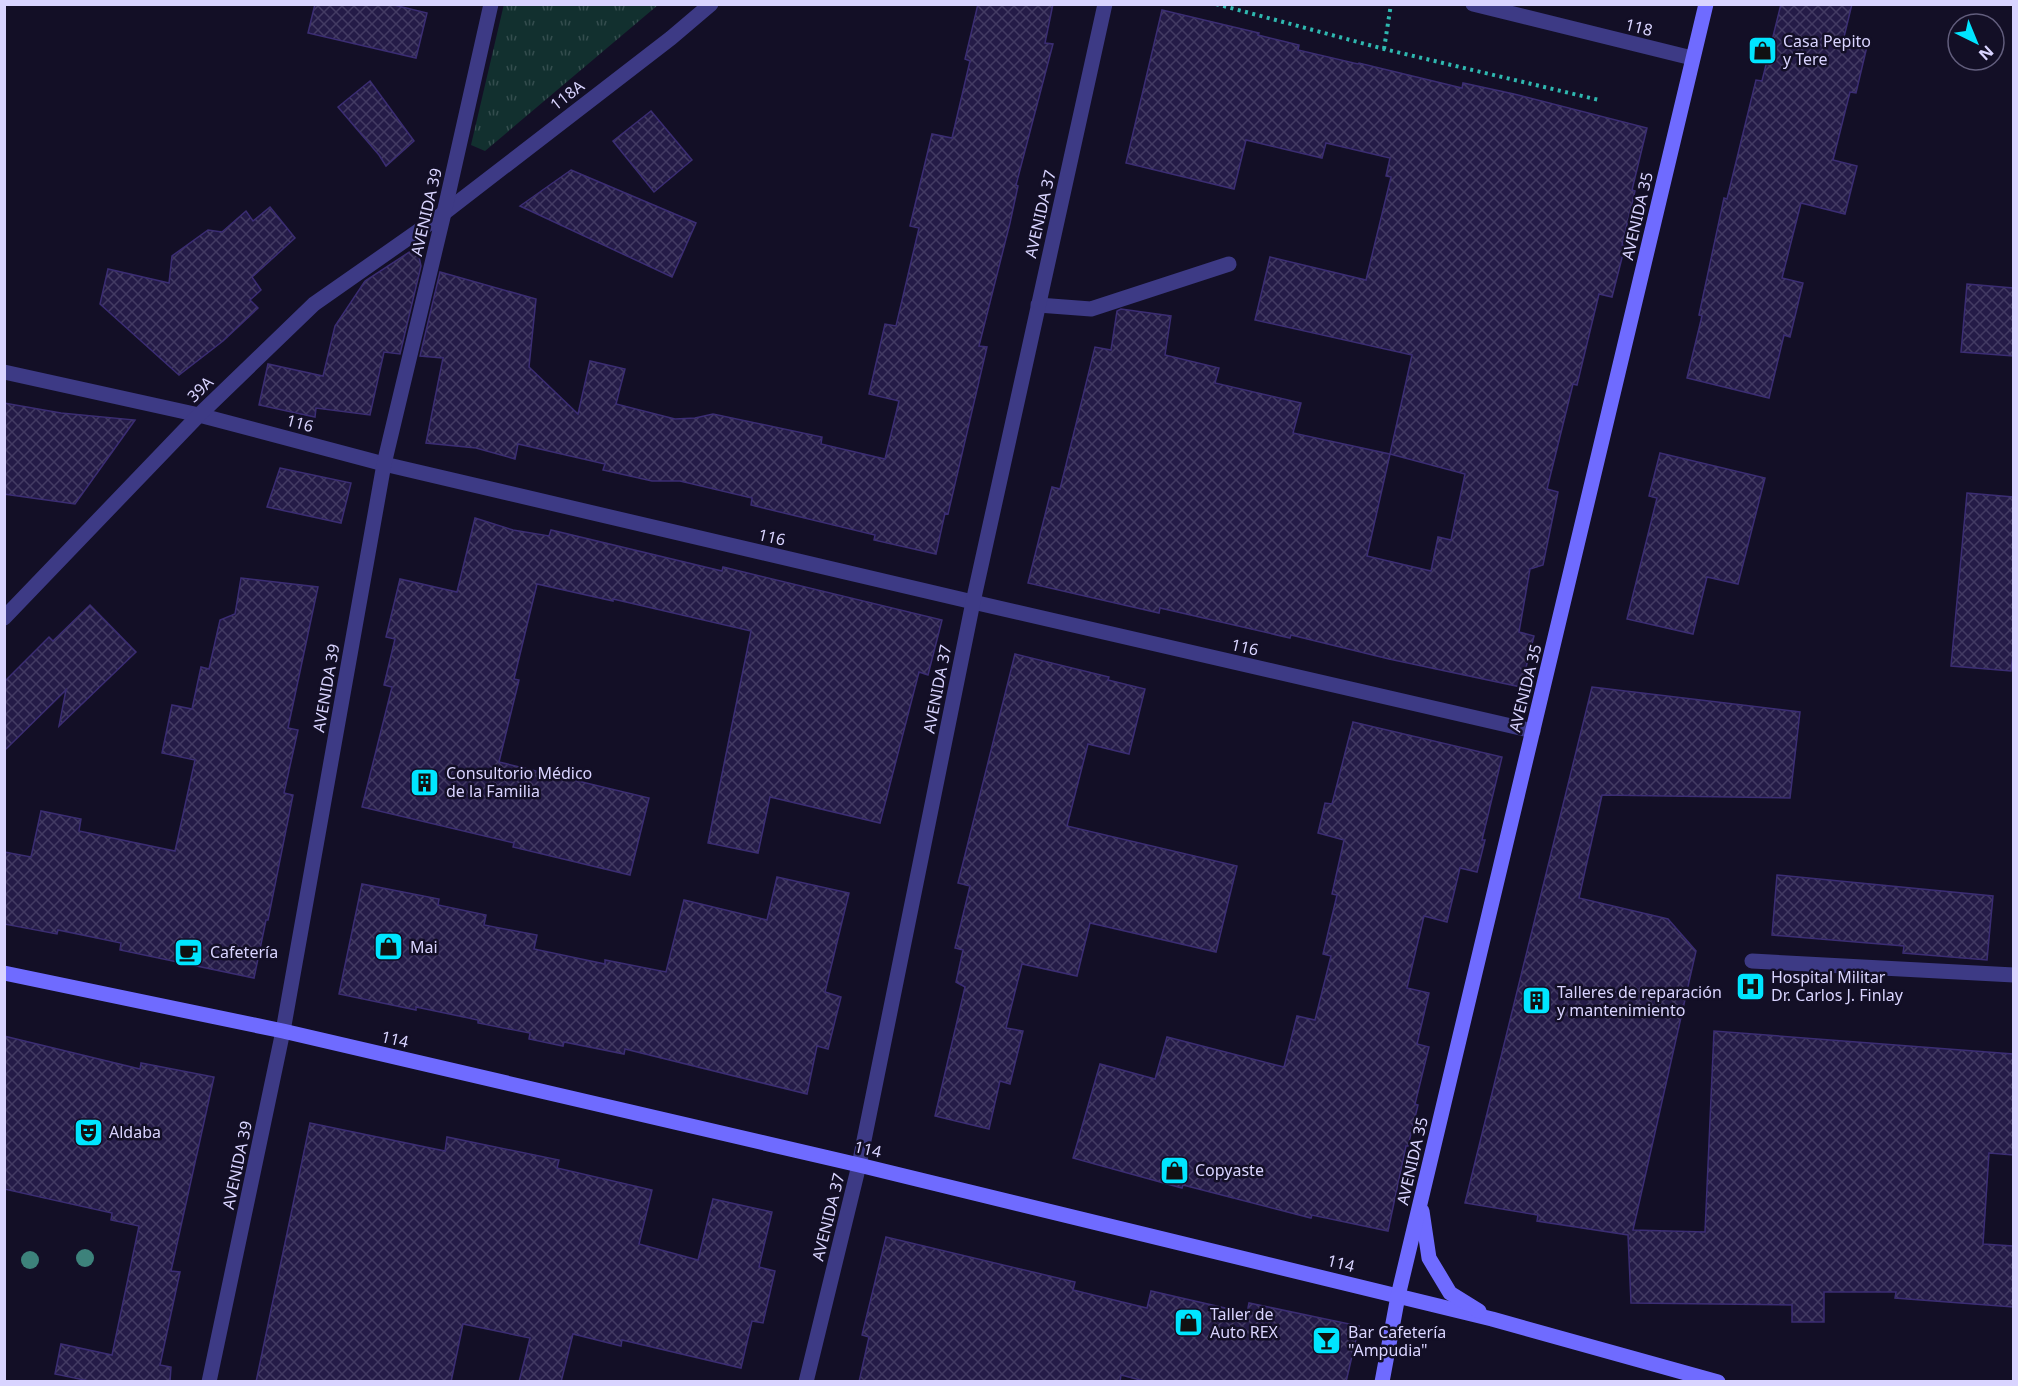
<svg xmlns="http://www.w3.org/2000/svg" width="2018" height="1386" viewBox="0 0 2018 1386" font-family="'Noto Sans',sans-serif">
<defs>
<pattern id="grass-tufts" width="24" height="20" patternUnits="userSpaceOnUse" patternTransform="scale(1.5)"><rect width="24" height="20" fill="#12302f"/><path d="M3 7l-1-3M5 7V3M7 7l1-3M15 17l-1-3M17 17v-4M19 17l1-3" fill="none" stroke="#344d4e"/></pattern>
<pattern id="building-cross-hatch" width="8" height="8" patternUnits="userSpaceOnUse" patternTransform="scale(1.5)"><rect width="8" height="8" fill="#241b47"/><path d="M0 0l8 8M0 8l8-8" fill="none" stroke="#433b63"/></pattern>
</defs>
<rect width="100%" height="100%" fill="#130f26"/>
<path fill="url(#grass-tufts)" d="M504,4H658V5L485,151L471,145Z"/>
<g fill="url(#building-cross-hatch)" stroke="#3b2d73" stroke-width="1.5" fill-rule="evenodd">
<path d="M315,4H390L427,13L416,58L308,33Z"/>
<path d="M978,4H1053L1045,43L1053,44L1016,185L1018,186L1010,223L979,346L987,347L948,514L945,513L936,554L874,540L875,535L751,505L752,498L680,481H652L603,470L605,464L518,444L515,459L476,448L426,443L443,358L420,356L440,272L536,299L529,367L578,414L590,361L625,369L616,404L675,419L695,418L713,414L822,437L821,444L885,459L899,401L869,394L885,324L896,326L919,228L910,226L932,134L952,138L970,61L965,59Z"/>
<path d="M1781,4H1852L1844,37L1868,42L1856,93L1850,92L1833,160L1857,166L1845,214L1801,203L1782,278L1803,283L1790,337L1784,335L1769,398L1687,378L1702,316L1699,315L1724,198L1727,199L1756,80L1762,81Z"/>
<path d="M1162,10L1259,33L1258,35L1299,45L1298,50L1358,64L1359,63L1462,88L1463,83L1514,94L1647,128L1632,190L1635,191L1622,245L1625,246L1612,297L1599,294L1577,385L1573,384L1547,489L1558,492L1543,565L1530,569L1519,632L1534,636L1521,687L1389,659L1291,635L1290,638L1160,608L1159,613L1028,583L1052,487L1060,489L1095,347L1111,350L1117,311L1121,309L1171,316L1165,355L1219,368L1215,383L1301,403L1293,433L1390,454L1412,355L1255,320L1270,257L1366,280L1391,177L1386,176L1390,158L1326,143L1322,158L1246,140L1234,189L1126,163ZM1390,454L1465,474L1451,540L1438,537L1431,571L1367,556Z"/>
<path d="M370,81L414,141L386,166L379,155L338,107Z"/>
<path d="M651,111L692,160L654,192L613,141Z"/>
<path d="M571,170L696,223L672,277L520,206Z"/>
<path d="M270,207L295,238L252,277L261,290L250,300L258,308L223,341L179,375L100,304L108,269L169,283L172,256L208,230L222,232L246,211L253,221Z"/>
<path d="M417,247L421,266L400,354L384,352L370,415L316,408L315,417L259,405L268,364L323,376L335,326L365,281Z"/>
<path d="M1967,284L2013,288V356L1961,352Z"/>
<path d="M4,403L61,413L135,420L75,504L4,494Z"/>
<path d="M1660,453L1765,478L1738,584L1707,577L1693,634L1627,619L1657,498L1649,496Z"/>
<path d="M280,468L351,483L341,523L267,507Z"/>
<path d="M1967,493L2013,497V656L2011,671L1951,666Z"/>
<path d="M475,518L513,530L549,536L551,530L722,571L723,567L942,620L928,675L919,672L880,823L770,797L758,853L708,843L751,631L613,599V601L537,584L514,679L519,680L499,762L649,798L630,875L513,847L514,843L362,807L392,687L384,685L395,639L386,637L400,579L457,592Z"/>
<path d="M241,578L318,587L288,728L298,730L284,793L293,795L268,920H266L254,978L120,950L121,943L58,930L57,934L4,924V852L31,857L41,811L81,819L79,831L175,851L195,760L162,753L172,705L192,709L201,667L209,669L220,620L235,614Z"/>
<path d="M90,605L136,652L59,726L66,690L4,751V682L49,637L53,641Z"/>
<path d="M1015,654L1109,677L1108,680L1145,689L1129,754L1088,744L1067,826L1237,866L1216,952L1090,923L1077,976L1022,964L1006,1028L1023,1031L1010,1084L1000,1081L989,1129L935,1116L965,987L956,982L963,950L955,948L970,886L958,883Z"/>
<path d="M1592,687L1800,712L1790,798L1602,795L1579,898L1668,919L1696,951L1633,1230L1705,1232L1714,1031L2013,1054V1155L1989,1153L1983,1244L2013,1246V1307L1895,1298L1896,1292H1824V1322H1792V1305L1631,1303L1628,1235L1537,1221L1538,1215L1465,1203Z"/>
<path d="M1353,722L1502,757L1482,840H1485L1477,872L1460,868L1447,922L1424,916L1407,988L1429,993L1417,1044L1429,1047L1415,1104L1418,1105L1408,1146H1406L1388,1231L1312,1215L1311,1218L1183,1185L1182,1188L1073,1158L1100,1064L1155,1079L1167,1037L1284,1067L1297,1016L1315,1020L1331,956L1323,954L1337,895L1332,894L1344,840L1318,833L1325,803L1332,804Z"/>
<path d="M1777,875L1993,896L1987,960L1903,953L1904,946L1772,935Z"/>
<path d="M777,877L849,893L825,992L841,997L828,1049L817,1046L807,1094L625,1049L624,1054L564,1042L563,1046L529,1039L530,1033L478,1023V1020L416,1007V1010L339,994L362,884L439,899L438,905L486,915L484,925L537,935L534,949L605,964V960L666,972L684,900L767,920Z"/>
<path d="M4,1036L140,1069L141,1063L214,1077L171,1271L180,1272L160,1365L171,1367L170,1382H94L55,1374L61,1344L112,1355L139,1226L111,1220L112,1213L4,1189Z"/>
<path d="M310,1123L445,1151L447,1137L559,1160L557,1168L652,1190L639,1244L698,1260L713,1199L772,1212L759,1267L775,1271L763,1323L752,1321L741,1368L622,1340L621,1346L573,1334L561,1382H519L530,1338L463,1324L451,1382H256Z"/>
<path d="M886,1237L1075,1282L1073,1290L1147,1308L1151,1291L1247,1313L1249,1303L1359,1326L1346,1382H1148L1121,1375L1120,1382H859L869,1337L862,1335Z"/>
</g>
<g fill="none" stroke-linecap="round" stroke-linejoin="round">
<g stroke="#2fb8b0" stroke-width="4" stroke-dasharray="3 4.5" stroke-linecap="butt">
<path d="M1216,4L1384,49L1599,100"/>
<path d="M1384,49L1391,4"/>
</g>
<path stroke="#3d3a85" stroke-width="15" d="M1752,961L2014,975"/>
<g stroke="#3d3a85" stroke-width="15">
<path d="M1473,4L1692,58"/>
<path d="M1038,305L1091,309L1229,264"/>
<path d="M4,372L199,415L384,464L973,602L1533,731"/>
<path d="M4,618L199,415L314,304L444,213L671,38L711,4"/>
<path d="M209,1382L283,1031L384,464L444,213L491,4"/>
<path d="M806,1382L859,1165L973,602L1105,4"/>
</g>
<g stroke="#6f6bff" stroke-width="15">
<path d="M4,973L283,1031L859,1165L1492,1319L1718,1382"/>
<path d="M1422,1211L1429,1258L1450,1293L1479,1311"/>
<path d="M1382,1382L1398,1296L1706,4"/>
</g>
</g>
<g fill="#3d827b">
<circle cx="85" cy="1258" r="9"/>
<circle cx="30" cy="1260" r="9"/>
</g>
<defs>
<symbol id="shop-square" viewBox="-11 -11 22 22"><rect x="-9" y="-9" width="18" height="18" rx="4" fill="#00e5ff" stroke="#130f26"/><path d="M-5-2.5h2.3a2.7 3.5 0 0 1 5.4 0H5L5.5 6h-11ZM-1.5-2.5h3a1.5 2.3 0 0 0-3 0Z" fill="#111"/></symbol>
<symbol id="building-square" viewBox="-11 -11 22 22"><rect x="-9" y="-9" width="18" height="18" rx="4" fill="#00e5ff" stroke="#130f26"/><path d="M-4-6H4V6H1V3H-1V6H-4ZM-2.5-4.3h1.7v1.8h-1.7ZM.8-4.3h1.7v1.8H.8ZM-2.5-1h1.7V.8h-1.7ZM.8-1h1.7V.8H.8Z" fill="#111"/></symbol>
<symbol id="cafe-square" viewBox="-11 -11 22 22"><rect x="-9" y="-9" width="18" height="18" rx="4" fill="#00e5ff" stroke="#130f26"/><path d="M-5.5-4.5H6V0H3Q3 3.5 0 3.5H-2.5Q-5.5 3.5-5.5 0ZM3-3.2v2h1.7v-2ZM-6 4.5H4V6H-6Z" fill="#111"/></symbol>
<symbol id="hospital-square" viewBox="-11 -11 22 22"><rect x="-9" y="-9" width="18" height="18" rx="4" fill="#00e5ff" stroke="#130f26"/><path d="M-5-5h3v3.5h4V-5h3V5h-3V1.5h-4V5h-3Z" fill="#111"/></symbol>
<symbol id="theatre-square" viewBox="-11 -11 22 22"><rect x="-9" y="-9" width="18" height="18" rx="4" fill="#00e5ff" stroke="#130f26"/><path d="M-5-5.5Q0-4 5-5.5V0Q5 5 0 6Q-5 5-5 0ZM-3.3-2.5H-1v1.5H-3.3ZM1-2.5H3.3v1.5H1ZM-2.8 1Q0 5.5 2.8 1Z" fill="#111"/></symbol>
<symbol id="bar-square" viewBox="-11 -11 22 22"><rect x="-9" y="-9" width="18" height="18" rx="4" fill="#00e5ff" stroke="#130f26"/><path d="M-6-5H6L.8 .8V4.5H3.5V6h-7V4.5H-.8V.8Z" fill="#111"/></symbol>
</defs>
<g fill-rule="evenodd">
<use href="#shop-square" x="1746" y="34" width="33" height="33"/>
<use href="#building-square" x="408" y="766" width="33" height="33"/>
<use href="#shop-square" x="372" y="930" width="33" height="33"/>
<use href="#cafe-square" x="172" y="936" width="33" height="33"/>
<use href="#hospital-square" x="1734" y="970" width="33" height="33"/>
<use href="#building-square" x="1520" y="984" width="33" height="33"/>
<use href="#theatre-square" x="72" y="1116" width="33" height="33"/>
<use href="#shop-square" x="1158" y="1154" width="33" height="33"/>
<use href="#shop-square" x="1172" y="1306" width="33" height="33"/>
<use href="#bar-square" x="1310" y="1324" width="33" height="33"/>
</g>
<g text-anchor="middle" stroke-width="5" stroke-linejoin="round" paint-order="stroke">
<g font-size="16" fill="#d9d4ff" stroke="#130f26">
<text transform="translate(1639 27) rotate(14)" y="6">118</text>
<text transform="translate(567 95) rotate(-38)" y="6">118A</text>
<text transform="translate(426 212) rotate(-77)" y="6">AVENIDA 39</text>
<text transform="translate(1040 214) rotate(-77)" y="6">AVENIDA 37</text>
<text transform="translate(1637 216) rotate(-77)" y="6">AVENIDA 35</text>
<text transform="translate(200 389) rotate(-44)" y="6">39A</text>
<text transform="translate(300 423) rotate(15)" y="6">116</text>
<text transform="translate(772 537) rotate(13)" y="6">116</text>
<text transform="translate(1245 647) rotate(13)" y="6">116</text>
<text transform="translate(326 688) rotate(-80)" y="6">AVENIDA 39</text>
<text transform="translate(1525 688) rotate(-76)" y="6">AVENIDA 35</text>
<text transform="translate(937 689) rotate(-79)" y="6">AVENIDA 37</text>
<text transform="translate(395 1039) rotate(13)" y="6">114</text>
<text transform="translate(868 1149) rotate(13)" y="6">114</text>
<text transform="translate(1412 1161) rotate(-77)" y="6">AVENIDA 35</text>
<text transform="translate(237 1165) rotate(-78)" y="6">AVENIDA 39</text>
<text transform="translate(828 1217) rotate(-76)" y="6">AVENIDA 37</text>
<text transform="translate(1341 1263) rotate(14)" y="6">114</text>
</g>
<g font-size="16" fill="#d9d4ff" stroke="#130f26" text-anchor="start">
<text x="1783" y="47">Casa Pepito<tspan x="1783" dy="18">y Tere</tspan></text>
<text x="446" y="779">Consultorio Médico<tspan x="446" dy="18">de la Familia</tspan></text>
<text x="410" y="953">Mai</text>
<text x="210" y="958">Cafetería</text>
<text x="1771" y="983">Hospital Militar<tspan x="1771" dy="18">Dr. Carlos J. Finlay</tspan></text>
<text x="1557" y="998">Talleres de reparación<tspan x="1557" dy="18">y mantenimiento</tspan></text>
<text x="109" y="1138">Aldaba</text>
<text x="1195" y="1176">Copyaste</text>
<text x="1210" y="1320">Taller de<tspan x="1210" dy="18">Auto REX</tspan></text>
<text x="1348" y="1338">Bar Cafetería<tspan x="1348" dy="18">"Ampudia"</tspan></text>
</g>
</g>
<rect width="2018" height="1386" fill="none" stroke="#d9d4ff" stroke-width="12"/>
<g transform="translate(1976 42) rotate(137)"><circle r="28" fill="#130f26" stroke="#625e7d" stroke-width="1.5"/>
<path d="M0-4.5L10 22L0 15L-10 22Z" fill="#00e5ff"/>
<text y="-9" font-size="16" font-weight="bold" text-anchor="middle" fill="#d9d4ff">N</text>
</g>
</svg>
